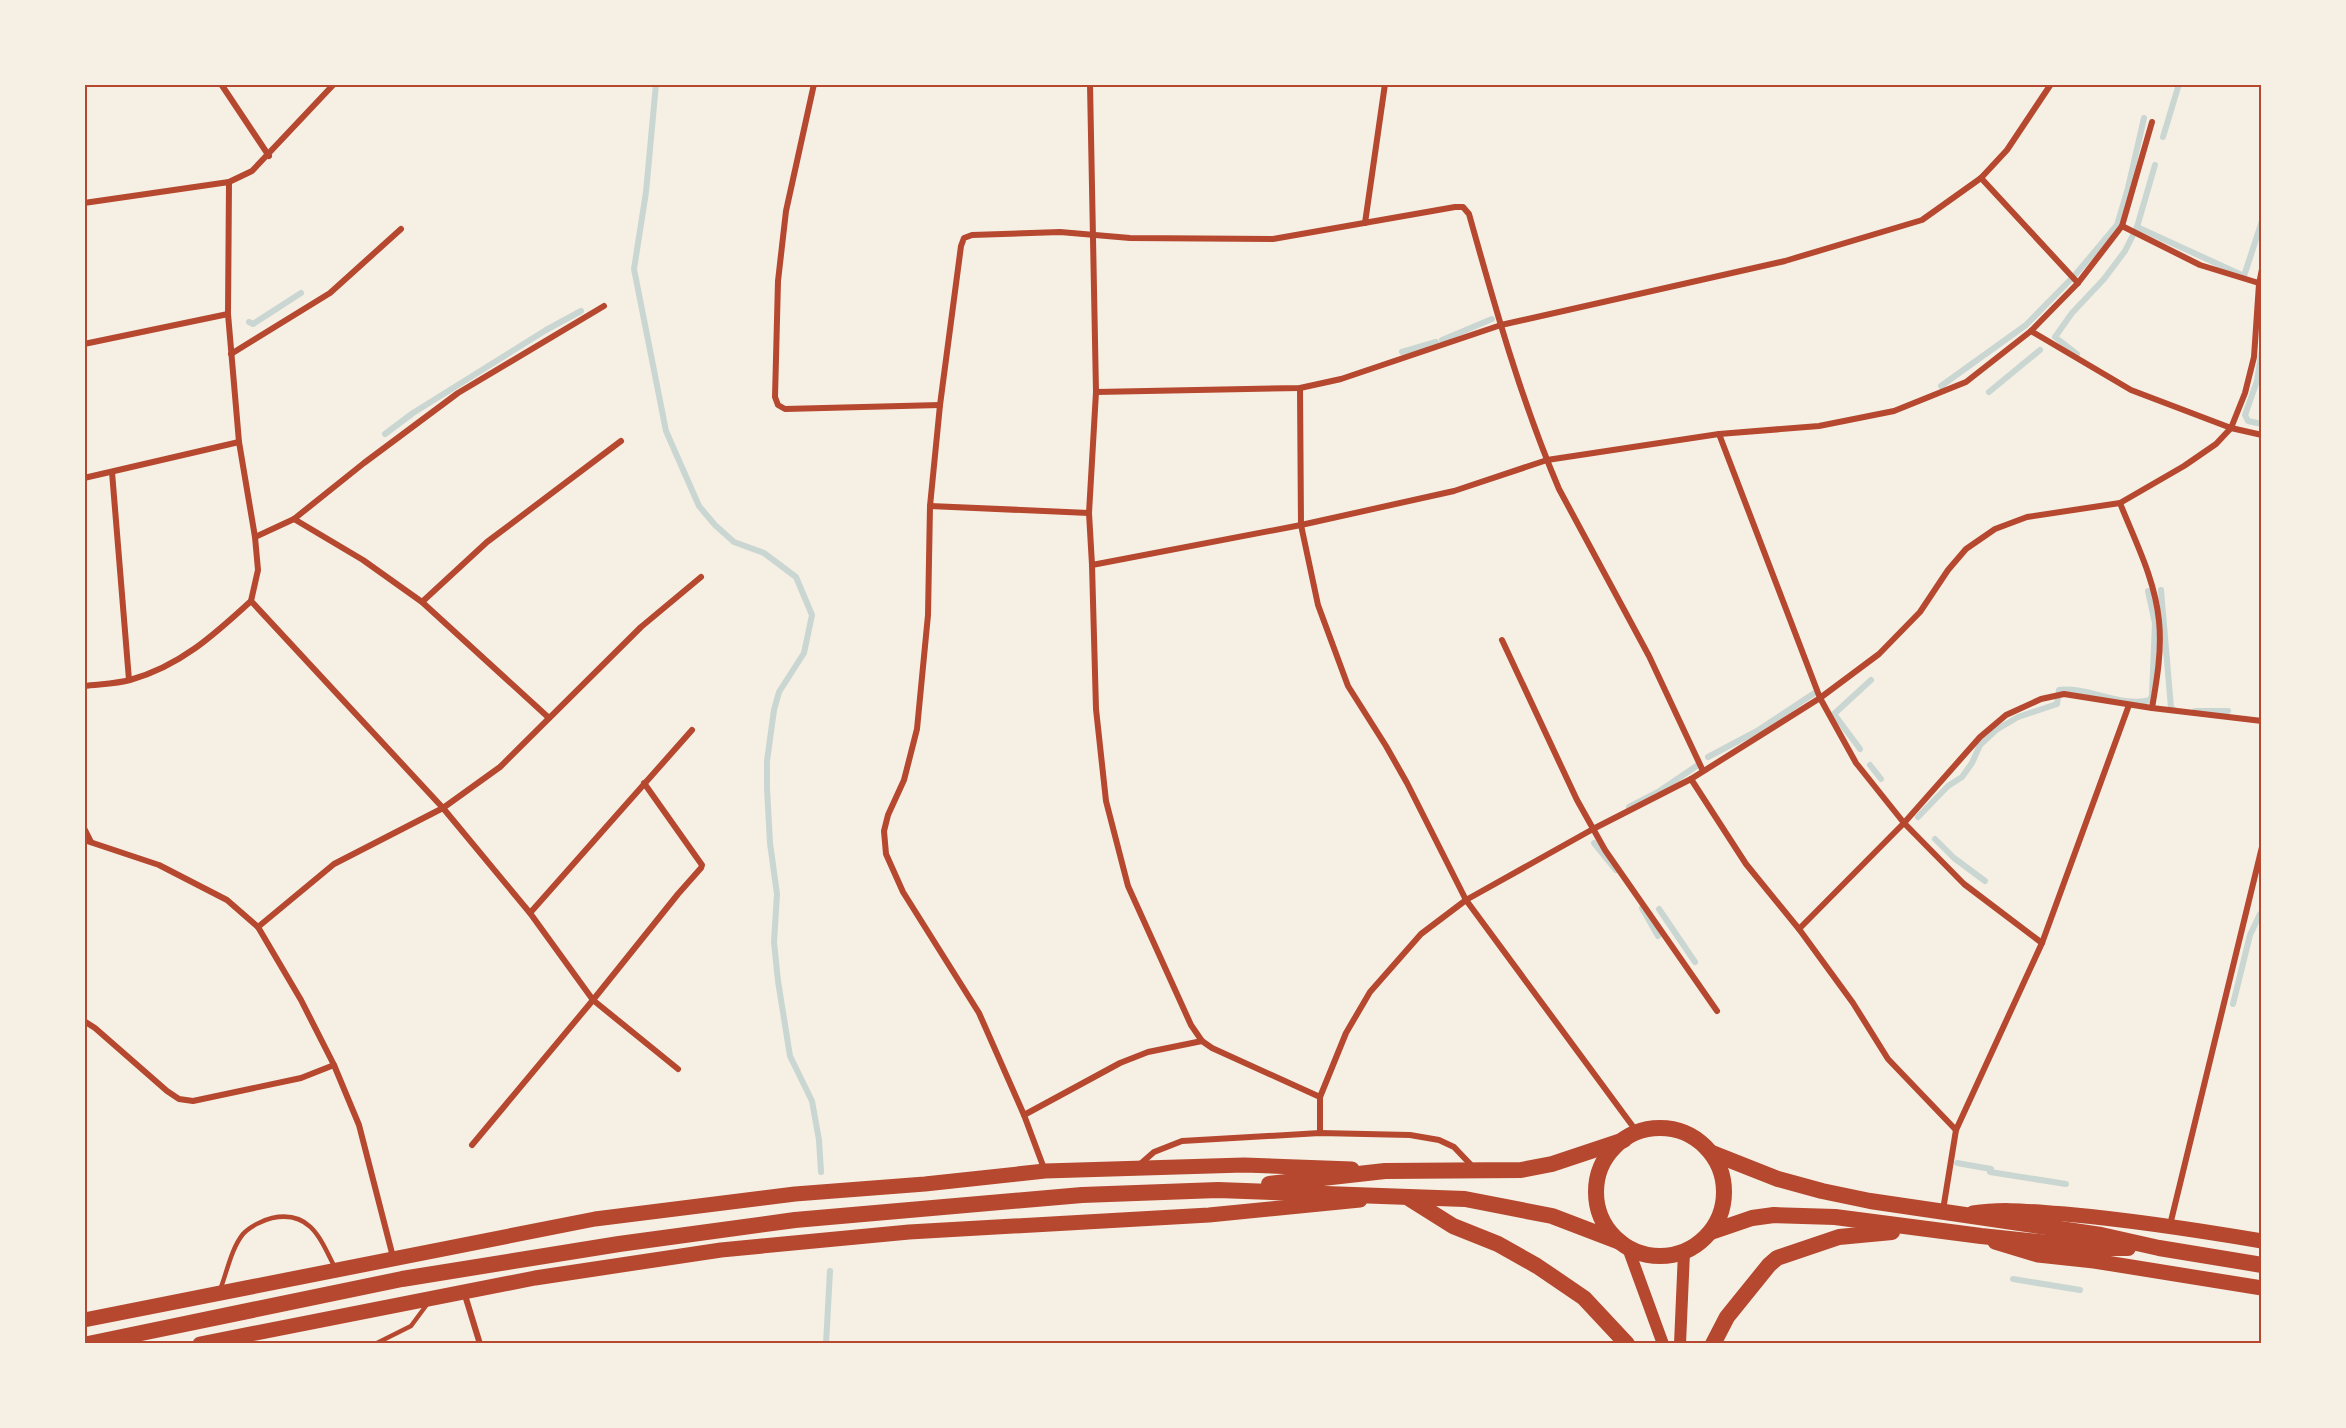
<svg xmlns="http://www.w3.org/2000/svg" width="2346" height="1428" viewBox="0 0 2346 1428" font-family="'Golos Text',sans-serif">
<rect width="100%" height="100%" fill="#f6efe4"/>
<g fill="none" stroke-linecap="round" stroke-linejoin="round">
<g stroke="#c9d6d2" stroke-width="6">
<path d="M656,84L646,192L634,269L666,431L699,506L715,525L734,542L764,553L796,577L812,615L804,653L779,692L774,710L767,761V788L770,843L777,894L774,942L778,981L790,1056L812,1101L819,1140L821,1172"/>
<path d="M2163,137L2179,84"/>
<path d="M2137,227L2244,276L2262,221"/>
<path d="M249,322L253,324L301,293"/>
<path d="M1442,340L1492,319"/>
<path d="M2262,350L2257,381L2245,415L2248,421L2262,424"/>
<path d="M1402,352L1436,342"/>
<path d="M2077,354L2055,337L2072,313L2104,279L2125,251L2137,227L2155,165"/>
<path d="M1941,386L2026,325L2075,275L2117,225L2128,188L2144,118"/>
<path d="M1989,392L2040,350"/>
<path d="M385,434L413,413L546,330L581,311"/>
<path d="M2161,590L2171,708L2176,711"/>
<path d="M2195,711H2228"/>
<path d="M1860,749L1834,714L1871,680"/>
<path d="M1708,757L1757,731L1816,692"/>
<path d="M1870,765L1881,779"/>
<path d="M1629,807L1658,792L1698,765"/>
<path d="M1918,817L1948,786L1962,777L1972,763L1980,745L1996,730L2018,717L2057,704L2059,690C2087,686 2122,708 2150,700L2152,695L2155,623L2148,591"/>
<path d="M1935,839L1954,858L1985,881"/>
<path d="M1594,843L1616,870"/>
<path d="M1642,908L1658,936"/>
<path d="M1659,909L1695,962"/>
<path d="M2233,1004L2250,935L2260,914"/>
<path d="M1957,1163L1991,1169L1990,1172L2066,1184"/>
<path d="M2013,1279L2080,1290"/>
<path d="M826,1344L830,1271"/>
</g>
<g stroke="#b5482f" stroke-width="4.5">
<path d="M220,1290C227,1272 231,1249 243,1234C249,1227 263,1220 272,1218C309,1210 320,1237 334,1266"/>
<path d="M375,1344L411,1326L428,1303"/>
</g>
<g stroke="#b5482f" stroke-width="6">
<path d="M221,84L269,156"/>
<path d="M814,84L786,211L778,281L775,397L778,405L785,409L940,405"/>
<path d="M1090,84L1096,392L1089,513L1092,565L1301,525L1454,491L1547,460L1719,434L1819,426L1894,411L1966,382L2031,331L2078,283L2122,226L2152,122"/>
<path d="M1981,178L2078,283"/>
<path d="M229,182L228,314L239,442L255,537L258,570L251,601L443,808L530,913L593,1000L678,1069"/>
<path d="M84,203L229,182L252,171L334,84"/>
<path d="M1365,223L1385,84"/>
<path d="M2122,226L2200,265L2262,284"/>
<path d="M2031,331L2131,390L2231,428L2262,435"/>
<path d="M84,344L228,314"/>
<path d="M231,354L330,293L401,229"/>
<path d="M1300,388L1301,525L1318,605L1348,686L1386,746L1407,783L1466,900L1637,1132"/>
<path d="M1096,392L1300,388L1341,379L1501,325L1785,261L1922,220L1981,178L2007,150L2051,84"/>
<path d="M1719,434L1820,698L1856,763L1904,823L1964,884L2042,943"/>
<path d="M112,472L129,680"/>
<path d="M84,478L239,442"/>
<path d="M2120,503C2135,541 2155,579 2159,621C2162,650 2157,679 2152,708"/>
<path d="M930,506L1089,513"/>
<path d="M294,519L363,560L422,602L549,718"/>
<path d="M255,537L294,519L364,463L458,393L604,306"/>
<path d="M1092,565L1096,709L1106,801L1128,886L1191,1025L1202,1041L1212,1048L1320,1097"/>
<path d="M422,602L487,542L621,441"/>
<path d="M1502,640L1577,800L1605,850L1717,1011"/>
<path d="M84,686C99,684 116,684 130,680C180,666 214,635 251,601"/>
<path d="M1691,779L1746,864L1799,929L1853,1003L1888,1059L1956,1130"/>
<path d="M84,828L91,842"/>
<path d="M84,840L159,865L227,900L258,927L301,1000L334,1065L359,1125L393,1257"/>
<path d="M530,913L692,730"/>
<path d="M258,927L334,864L443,808L500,767L641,627L701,577"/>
<path d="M1799,929L1904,823L1980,737L2006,715L2041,699L2064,694L2152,708L2262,721"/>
<path d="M84,1021L95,1028L167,1091L179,1099L193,1101L301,1078L334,1065"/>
<path d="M1024,1115L1120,1063L1148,1052L1202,1041"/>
<path d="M1320,1133V1097L1346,1033L1370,992L1421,934L1466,900L1593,829L1691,779L1820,698L1879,654L1920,612L1948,570L1966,549L1995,529L2027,517L2120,503L2184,466L2216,444L2231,428L2245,393L2254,357L2259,284L2262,269"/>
<path d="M472,1145L593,1000L678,894L701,868L702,865L644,783"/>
<path d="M1138,1166L1154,1152L1182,1141L1320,1133L1410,1135L1439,1140L1454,1147L1473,1167"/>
<path d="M1045,1171L1024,1115L979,1013L903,892L886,854L884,831L888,815L904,780L917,729L928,615L930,506L940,405L961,246L964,238L972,235L1060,232L1130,238L1273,239L1455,207H1463L1469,214C1495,307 1521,400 1559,489L1649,656L1703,771"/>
<path d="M1943,1210L1956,1130L2042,943L2129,705"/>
<path d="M2170,1225L2262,847"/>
<path d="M464,1292L480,1344"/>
</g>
<g stroke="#b5482f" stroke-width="12">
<path d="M1628,1248L1663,1344"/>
<path d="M1680,1344L1684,1252"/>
</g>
<g stroke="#b5482f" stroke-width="15">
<path d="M1973,1213C2004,1208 2034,1212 2065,1214C2131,1220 2197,1230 2262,1241"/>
<path d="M1995,1242L2038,1255L2094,1261L2262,1288"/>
<path d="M84,1320L595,1219L795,1194L925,1184L1045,1171L1244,1165L1352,1169"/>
<path d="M200,1344L535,1278L721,1250L909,1232L1209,1215L1360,1200"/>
</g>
<g stroke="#b5482f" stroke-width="16">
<circle cx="1660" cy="1192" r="64"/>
<path d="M1712,1153L1778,1179L1822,1191L1870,1201L2101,1235L2159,1248L2262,1265"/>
<path d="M1269,1184L1385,1171L1521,1170L1552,1164L1624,1140"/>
<path d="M1410,1199L1453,1226L1498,1244L1537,1266L1584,1298L1627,1344"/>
<path d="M1711,1232L1752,1218L1774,1215L1835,1217L1981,1236L2097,1248H2128"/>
<path d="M88,1344L402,1279L619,1244L795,1220L1082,1195L1218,1190L1465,1199L1552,1216L1620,1242"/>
<path d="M1713,1344L1727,1317L1769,1265L1777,1258L1839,1237L1892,1232"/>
</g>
</g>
<rect width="2346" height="1428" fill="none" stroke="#f6efe4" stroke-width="171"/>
<rect x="86" y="86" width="2174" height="1256" fill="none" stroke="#b5482f" stroke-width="2"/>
</svg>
